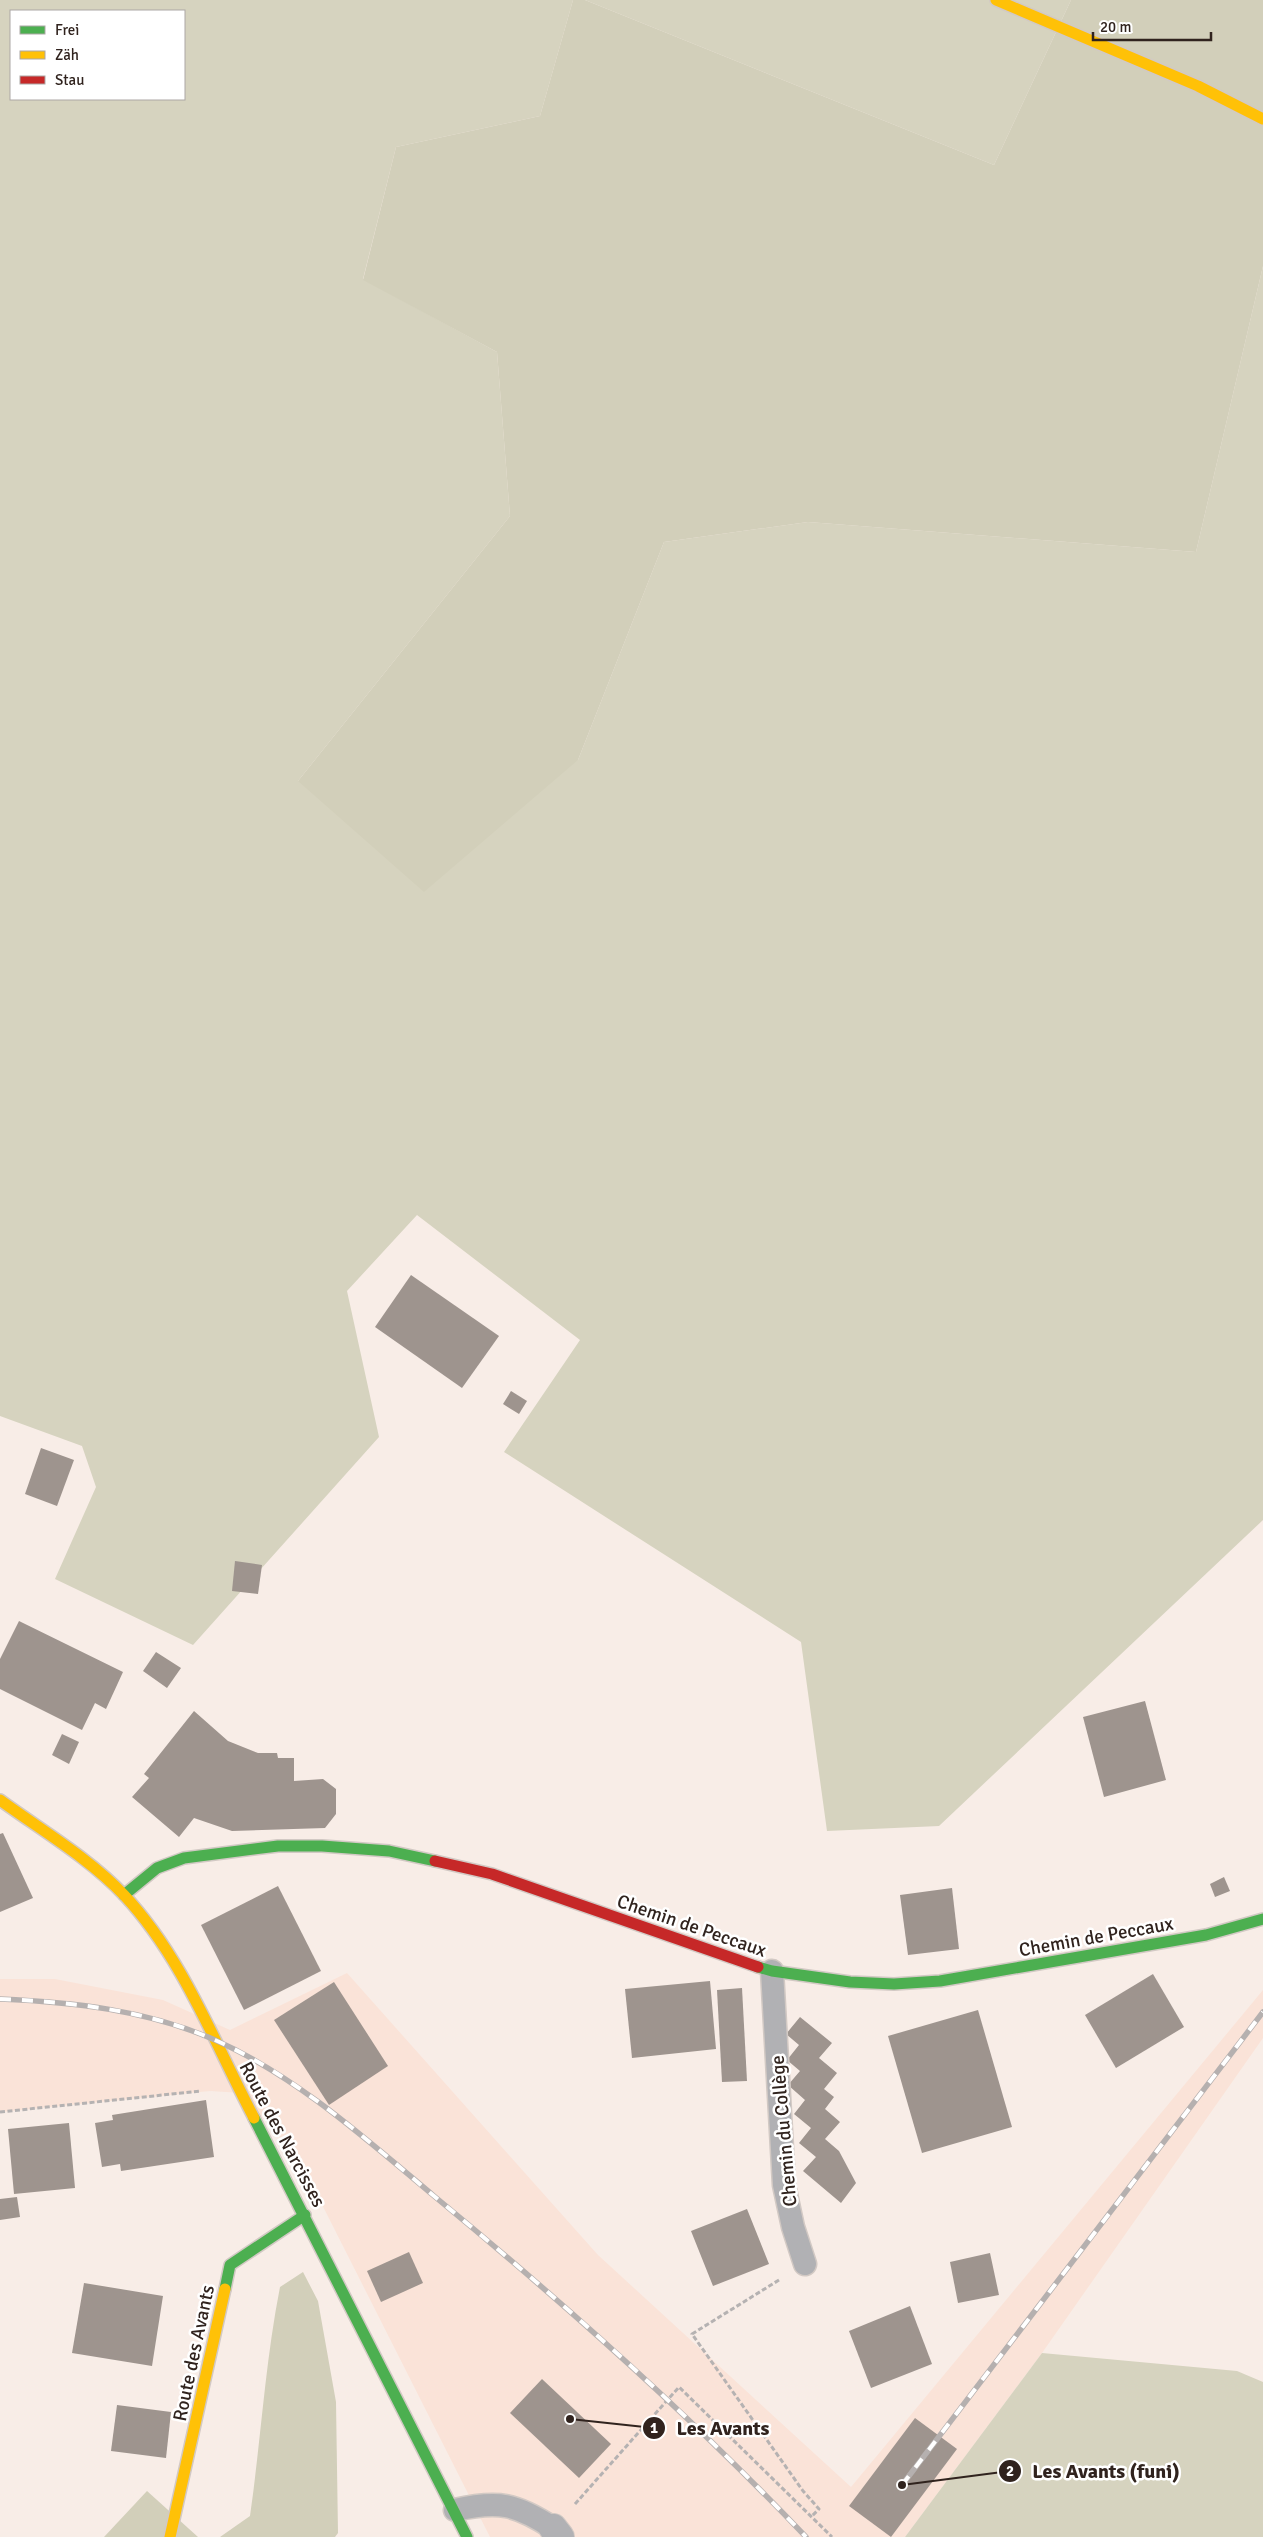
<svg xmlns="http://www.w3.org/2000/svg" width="1263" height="2537" viewBox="0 0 1263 2537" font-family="Signika,sans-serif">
<rect width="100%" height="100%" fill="#f8ede7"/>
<path fill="#fae3d8" d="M347,1973L598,2255L851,2487L1263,1990V2038L1042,2353L905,2537H490L299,2159L241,2093L210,2091L0,2112V1979H55L163,2000L230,2030Z"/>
<g fill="#d6d3bf" fill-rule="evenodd">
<path d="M0,0H573L540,116L396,147L363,279L497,352L510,516L298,781L578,760L664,542L808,522L1196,552L1263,266V1520L939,1826L827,1831L801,1642L504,1452L580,1340L417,1215L347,1291L379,1437L193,1645L55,1579L96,1487L82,1446L0,1416ZM11,11H184V99H11Z"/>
<path d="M585,0H1071L994,165Z"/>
<path d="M1042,2353L1237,2371L1263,2382V2537H905Z"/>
</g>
<g fill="#d2cfba">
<path d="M573,0H585L994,165L1071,0H1263V266L1196,552L808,522L664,542L578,760L424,892L298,781L510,516L497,352L363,280L396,147L540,116Z"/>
<path d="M303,2272L318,2301L336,2402L338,2533L335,2537H220L250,2516C261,2440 265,2363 280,2287Z"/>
<path d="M147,2491L198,2537H104Z"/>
</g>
<g fill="#9e948e">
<path d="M411,1275L499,1336L462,1388L375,1327Z"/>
<path d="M511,1391L527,1401L519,1414L503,1404Z"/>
<path d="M41,1448L74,1460L57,1506L25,1494Z"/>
<path d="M235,1561L262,1565L258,1594L232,1591Z"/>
<path d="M19,1621L123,1672L106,1709L95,1703L82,1730L0,1689V1659Z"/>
<path d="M156,1652L181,1668L167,1688L143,1671Z"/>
<path d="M1145,1701L1166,1780L1104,1797L1083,1717Z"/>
<path d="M194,1711L228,1741L258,1753H277L278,1758H294V1781L323,1779L336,1789V1814L325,1828L232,1831L194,1818L179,1837L132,1797L149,1778L144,1774Z"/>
<path d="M62,1734L79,1742L69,1764L52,1755Z"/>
<path d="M3,1833L33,1898L0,1912V1834Z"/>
<path d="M1224,1877L1230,1891L1215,1897L1210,1884Z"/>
<path d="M278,1886L321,1971L244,2010L201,1925Z"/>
<path d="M952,1888L959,1949L908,1955L900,1895Z"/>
<path d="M1153,1974L1184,2027L1116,2068L1085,2015Z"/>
<path d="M710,1981L716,2049L632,2058L625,1989Z"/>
<path d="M334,1982L388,2066L329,2105L274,2020Z"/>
<path d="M742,1988L747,2081L722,2082L717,1990Z"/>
<path d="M978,2010L1012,2127L922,2153L888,2036Z"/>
<path d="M800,2017L832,2043L819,2058L837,2073L824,2089L834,2097L825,2109L840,2122L825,2139L839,2151L856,2183L841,2203L803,2171L816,2157L799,2143L811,2128L794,2114L805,2100L788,2085L800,2071L787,2060L799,2045L786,2034Z"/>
<path d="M206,2100L214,2157L121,2171L120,2164L102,2167L95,2123L113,2120L112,2115Z"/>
<path d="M69,2123L75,2188L14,2194L8,2129Z"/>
<path d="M17,2197L20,2217L0,2220V2199Z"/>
<path d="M747,2209L769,2264L713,2286L691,2231Z"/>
<path d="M409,2252L423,2283L381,2302L367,2271Z"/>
<path d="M990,2253L999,2295L958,2303L950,2262Z"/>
<path d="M84,2283L163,2296L152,2366L72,2353Z"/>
<path d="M910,2306L932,2364L871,2388L849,2331Z"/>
<path d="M542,2379L611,2444L579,2478L510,2413Z"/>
<path d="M117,2405L171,2412L166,2458L111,2451Z"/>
<path d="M915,2418L957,2449L891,2537L849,2506Z"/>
</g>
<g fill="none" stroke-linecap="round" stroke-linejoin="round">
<defs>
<g id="lane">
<path d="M772,1971L784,2185L793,2227L805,2264"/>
<path d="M455,2510C499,2500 516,2504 553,2528"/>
</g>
<path id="street" d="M553,2528L560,2537"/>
<g id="fast">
<path d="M124,1895L157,1868L184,1858L278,1846H322L389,1851L435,1861"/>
<path d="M758,1967L772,1971L850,1982L894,1984L940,1981L1206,1935L1263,1919"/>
<path d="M254,2118L467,2537"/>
<path d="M225,2289L230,2265L305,2215"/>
</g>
<g id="slow">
<path d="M996,0L1198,86L1263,119"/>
<path d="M0,1800C41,1830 89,1858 124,1895C183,1958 214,2042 254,2118"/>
<path d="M170,2537L225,2289"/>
</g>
<path id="jam" d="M435,1861L492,1874L758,1967"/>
</defs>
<use href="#lane" stroke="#d2c9c4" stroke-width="25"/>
<use href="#street" stroke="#d2c9c4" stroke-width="30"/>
<use href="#fast" stroke="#d2c9c4" stroke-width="14"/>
<use href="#slow" stroke="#d2c9c4" stroke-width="14"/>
<use href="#jam" stroke="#d2c9c4" stroke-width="14"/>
<g stroke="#b5b2b2" stroke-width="3" stroke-dasharray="5 2.5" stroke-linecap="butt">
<path d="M0,2112L201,2091"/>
<path d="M779,2280L692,2334L803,2491L819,2509L812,2516"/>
<path d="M575,2504L679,2387L832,2537"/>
</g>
<use href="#lane" stroke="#b1b1b4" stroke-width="22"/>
<use href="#street" stroke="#b1b1b4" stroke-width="28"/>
<use href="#fast" stroke="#4caf50" stroke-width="11"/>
<use href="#slow" stroke="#ffc107" stroke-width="11"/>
<use href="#jam" stroke="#c62828" stroke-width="11"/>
<defs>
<g id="rail">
<path d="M0,1999C73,2002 147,2010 215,2040C296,2076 366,2139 434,2196C564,2303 690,2415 806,2537"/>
<path d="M902,2485L1263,2012"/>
</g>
</defs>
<use href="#rail" stroke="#b5b0af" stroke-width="5.5"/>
<use href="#rail" stroke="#fff" stroke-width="4" stroke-dasharray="11" stroke-linecap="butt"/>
</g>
<g text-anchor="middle" stroke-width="5" stroke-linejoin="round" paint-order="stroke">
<g font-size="19" fill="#30231e" stroke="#fff">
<text transform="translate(692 1925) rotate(19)" y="7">Chemin de Peccaux</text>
<text transform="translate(1096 1936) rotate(-10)" y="7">Chemin de Peccaux</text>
<text transform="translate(783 2131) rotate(-95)" y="7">Chemin du Collège</text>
<text transform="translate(283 2134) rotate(62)" y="7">Route des Narcisses</text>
<text transform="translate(193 2353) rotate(-78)" y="7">Route des Avants</text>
</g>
</g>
<path fill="none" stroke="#30231e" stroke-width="2" d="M570 2419L654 2428M902 2485L1010 2471"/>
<g fill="#30231e" stroke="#fff" stroke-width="2">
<circle cx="570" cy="2419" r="5"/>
<circle cx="902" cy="2485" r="5"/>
<circle cx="654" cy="2428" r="12"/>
<circle cx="1010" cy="2471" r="12"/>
</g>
<g font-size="15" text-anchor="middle" font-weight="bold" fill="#fff">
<text x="654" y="2433">1</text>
<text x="1010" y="2476">2</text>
</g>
<g font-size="20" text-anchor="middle" font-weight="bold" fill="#30231e" stroke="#fff" stroke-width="5" stroke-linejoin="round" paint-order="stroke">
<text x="723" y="2435">Les Avants</text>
<text x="1106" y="2478">Les Avants (funi)</text>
</g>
<rect x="10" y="10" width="175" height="90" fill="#ffffff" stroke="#aca7a5"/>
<rect x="20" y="26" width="25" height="8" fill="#4caf50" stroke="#aca7a5"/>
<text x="55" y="35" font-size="15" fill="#30231e">Frei</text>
<rect x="20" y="51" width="25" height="8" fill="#ffc107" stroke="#aca7a5"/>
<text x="55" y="60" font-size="15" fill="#30231e">Zäh</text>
<rect x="20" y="76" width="25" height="8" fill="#c62828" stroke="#aca7a5"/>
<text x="55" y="85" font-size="15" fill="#30231e">Stau</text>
<path d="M1093 32v8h118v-8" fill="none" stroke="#30231e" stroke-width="2.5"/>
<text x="1100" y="32" font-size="15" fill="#30231e" stroke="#ffffff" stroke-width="4" paint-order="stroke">20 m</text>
</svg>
